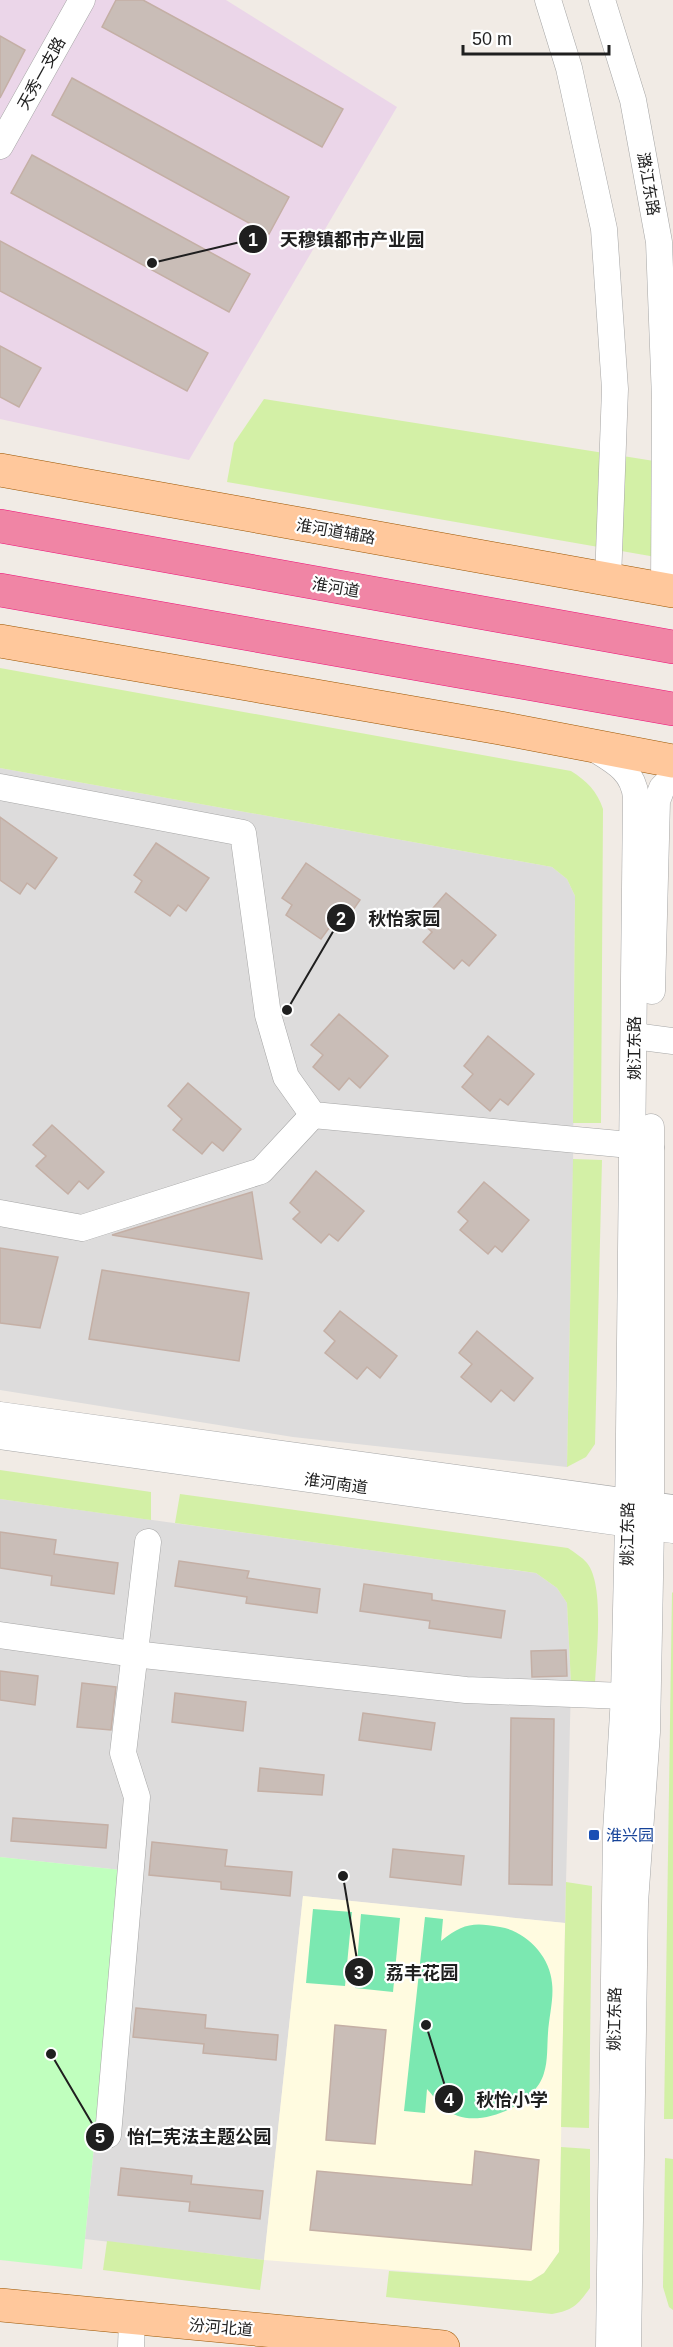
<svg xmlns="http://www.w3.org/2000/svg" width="673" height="2347" viewBox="0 0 673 2347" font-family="Helvetica,'Noto Sans SC',sans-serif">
<rect width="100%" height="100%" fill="#f1ebe5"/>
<g fill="#dddcdc">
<path d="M0,768L552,867L567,879L575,896L573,1171L567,1467L293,1437L0,1390Z"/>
<path d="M0,1499L536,1573L557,1588L567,1603L571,1684L565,1923L303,1896L264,2260L85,2239L121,1870L0,1857Z"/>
</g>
<path fill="#ebd6e9" d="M0,0H226L397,107L189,460L0,419Z"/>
<path fill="#fffbe0" d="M303,1896L565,1923L559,2252L544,2273L531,2281L264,2260Z"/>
<g fill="#d3f0a6">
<path d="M264,399L673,464V560L227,482L234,443Z"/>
<path d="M0,668L571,771C587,781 597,791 603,809L601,1123H573L575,896L567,879L552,867L0,768Z"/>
<path d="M573,1159L602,1160L595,1444L586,1457L567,1467Z"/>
<path d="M0,1470L151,1492V1520L0,1499Z"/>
<path d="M180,1494L568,1548C575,1553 582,1557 587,1563C605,1585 596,1656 595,1685L571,1684L567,1603L557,1588L536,1573L175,1523Z"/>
<path d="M673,1592V2119H664L672,1593Z"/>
<path d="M566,1882L592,1886L589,2128L561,2127Z"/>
<path d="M561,2147L590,2149V2288C577,2306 573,2310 552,2314L386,2297L389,2271L531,2281L544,2273L559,2252Z"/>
<path d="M665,2158L673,2159V2310L669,2307L663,2287Z"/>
<path d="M107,2241L264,2260L260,2290L103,2270Z"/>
</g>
<path fill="#c0ffbe" d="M0,1857L121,1870L82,2269L0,2260Z"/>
<g fill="#7be8b1">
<path d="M313,1909L352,1912L345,1986L306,1983Z"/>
<path d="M361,1914L400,1918L393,1992L355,1988Z"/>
<path d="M425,1917L443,1919L441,1941C463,1924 472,1922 500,1927C526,1931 550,1956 552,1983C554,1998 549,2017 548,2033C547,2045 548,2061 544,2073C536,2103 486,2126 458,2116C445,2112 436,2099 427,2089L425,2113L404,2111Z"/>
</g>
<g fill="#c9bdb7" stroke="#c4afa5" stroke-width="1.5">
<path d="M116,0H143L343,109L322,147L102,27Z"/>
<path d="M0,36L25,50L0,98Z"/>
<path d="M72,78L289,197L269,234L52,115Z"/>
<path d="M32,155L250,274L229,312L11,193Z"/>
<path d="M0,241L208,353L187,391L0,291Z"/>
<path d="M0,346L41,368L19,407L0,397Z"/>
<path d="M0,817L57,858L35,889L27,883L20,894L0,880Z"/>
<path d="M156,843L209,878L186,911L178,905L170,916L135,892L142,881L134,875Z"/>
<path d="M306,863L360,900L337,933L329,928L321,939L286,915L292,905L282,898Z"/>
<path d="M446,893L496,935L469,966L462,960L454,969L423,942L432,932L421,922Z"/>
<path d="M339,1014L388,1056L360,1088L349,1078L339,1090L313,1067L323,1055L311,1045Z"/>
<path d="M488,1036L534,1074L508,1105L500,1099L490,1111L462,1087L473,1074L464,1066Z"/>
<path d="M188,1083L241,1129L223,1151L212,1142L202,1154L173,1130L182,1119L168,1106Z"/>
<path d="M52,1125L104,1172L88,1189L79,1181L68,1194L36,1166L46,1156L33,1145Z"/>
<path d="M316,1171L364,1211L338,1241L329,1234L321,1243L293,1219L300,1212L290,1203Z"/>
<path d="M484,1182L529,1220L502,1252L495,1246L488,1254L460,1230L468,1221L458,1212Z"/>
<path d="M252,1192L262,1259L112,1235Z"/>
<path d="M0,1248L58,1257L40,1328L0,1323Z"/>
<path d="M102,1270L249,1293L239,1361L89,1339Z"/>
<path d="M340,1311L397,1356L380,1378L367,1367L357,1379L325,1353L335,1341L324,1331Z"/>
<path d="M477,1331L533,1378L514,1401L501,1390L491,1402L461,1377L472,1364L459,1353Z"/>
<path d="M0,1532L56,1540L54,1554L118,1563L114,1594L51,1585L52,1576L0,1568Z"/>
<path d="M179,1561L249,1571L247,1578L320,1589L317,1613L246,1603L247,1597L175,1586Z"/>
<path d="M364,1584L432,1594V1600L505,1611L501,1638L429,1628L430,1621L360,1611Z"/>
<path d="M566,1650L567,1676L532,1677L531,1651Z"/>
<path d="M0,1671L38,1676L35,1705L0,1700Z"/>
<path d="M82,1683L116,1687L111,1730L77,1727Z"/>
<path d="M175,1693L246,1702L243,1731L172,1722Z"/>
<path d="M363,1713L435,1723L431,1750L359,1740Z"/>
<path d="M511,1718L554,1719L552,1885L509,1884Z"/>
<path d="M260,1768L324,1775L322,1795L258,1791Z"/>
<path d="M13,1818L108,1825L106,1848L11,1841Z"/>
<path d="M152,1842L227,1850L225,1866L292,1872L290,1896L221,1889V1882L149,1875Z"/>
<path d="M393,1849L464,1856L461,1885L390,1877Z"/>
<path d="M136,2008L206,2015L205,2028L278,2035L276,2060L203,2053L204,2044L133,2037Z"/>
<path d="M335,2025L386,2030L375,2144L326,2140Z"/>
<path d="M475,2151L539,2160L531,2250L310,2230L317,2171L472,2185Z"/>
<path d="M121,2168L192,2176L191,2184L263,2191L260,2219L189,2211L190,2202L118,2195Z"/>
</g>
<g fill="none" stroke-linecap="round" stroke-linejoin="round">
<defs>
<g id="minor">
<path d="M548,0L569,68L604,229L615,389L608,580"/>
<path d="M602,0L633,100L659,242L665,399L664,590"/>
<path d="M0,146L82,0"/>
<path d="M593,748C614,761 633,770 636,797L628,1524L624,1696L616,1832L609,2347"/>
<path d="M0,787L243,833L268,1015L286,1077L313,1115L651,1147"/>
<path d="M652,991L657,801L662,788L673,777"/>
<path d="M634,1036L673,1041"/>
<path d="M0,1213L82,1228L261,1171L313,1115"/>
<path d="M0,1415L673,1508"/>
<path d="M0,1436L673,1530"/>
<path d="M0,1635L134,1654L466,1690L624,1696"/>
<path d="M108,2135L137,1797L123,1753L148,1542"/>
<path d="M131,2347L132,2319"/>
<path d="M628,2347L635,1903L647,1732L651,1527V1127"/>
</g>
<g id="major">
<path d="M0,470L673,591"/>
<path d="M0,641L500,728L673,761"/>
<path d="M0,2305L443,2347"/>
</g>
<g id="highway">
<path d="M0,526L673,647"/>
<path d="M0,590L673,709"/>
</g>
</defs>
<use href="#minor" stroke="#a6a6a6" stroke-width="27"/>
<use href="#major" stroke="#9b5500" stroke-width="34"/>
<use href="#highway" stroke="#ed1378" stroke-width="34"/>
<use href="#minor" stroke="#fff" stroke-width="26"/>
<use href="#major" stroke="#ffc89c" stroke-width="33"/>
<use href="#highway" stroke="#f085a5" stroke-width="33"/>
</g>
<rect fill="#1a4fb4" stroke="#fff" stroke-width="2" x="588" y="1829" width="12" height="12" rx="3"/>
<g text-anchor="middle" stroke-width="4.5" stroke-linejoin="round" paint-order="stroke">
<g font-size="16" fill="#1f1f1f" stroke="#fff">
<text transform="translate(41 73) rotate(-61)" y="6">天秀一支路</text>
<text transform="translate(649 184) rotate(80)" y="6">潞江东路</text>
<text transform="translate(336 531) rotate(10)" y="6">淮河道辅路</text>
<text transform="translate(336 587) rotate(10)" y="6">淮河道</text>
<text transform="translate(634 1048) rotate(-90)" y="6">姚江东路</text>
<text transform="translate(336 1483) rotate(8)" y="6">淮河南道</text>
<text transform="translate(627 1534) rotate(-89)" y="6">姚江东路</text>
<text transform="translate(614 2019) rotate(-89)" y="6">姚江东路</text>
<text transform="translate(221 2327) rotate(5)" y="6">汾河北道</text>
</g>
<g font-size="16" fill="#164399" stroke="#fff" text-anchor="start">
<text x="606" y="1841">淮兴园</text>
</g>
</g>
<path fill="none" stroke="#1f1f1f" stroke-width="2" d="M152 263L253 239M287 1010L341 918M343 1876L359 1972M426 2025L449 2099M51 2054L100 2137"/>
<g fill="#1f1f1f" stroke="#fff" stroke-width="2">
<circle cx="152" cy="263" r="6"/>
<circle cx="287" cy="1010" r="6"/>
<circle cx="343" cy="1876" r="6"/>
<circle cx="426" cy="2025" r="6"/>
<circle cx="51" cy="2054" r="6"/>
<circle cx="253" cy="239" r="15"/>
<circle cx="341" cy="918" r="15"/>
<circle cx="359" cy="1972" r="15"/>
<circle cx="449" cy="2099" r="15"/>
<circle cx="100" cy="2137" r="15"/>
</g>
<g font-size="18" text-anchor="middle" font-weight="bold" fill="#fff">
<text x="253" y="246">1</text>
<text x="341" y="925">2</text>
<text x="359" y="1979">3</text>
<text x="449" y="2106">4</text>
<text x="100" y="2143">5</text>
</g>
<g font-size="18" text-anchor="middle" font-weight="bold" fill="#1f1f1f" stroke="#fff" stroke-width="4.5" stroke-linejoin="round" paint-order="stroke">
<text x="352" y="246">天穆镇都市产业园</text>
<text x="404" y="925">秋怡家园</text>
<text x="422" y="1979">荔丰花园</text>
<text x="512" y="2106">秋怡小学</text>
<text x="199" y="2143">怡仁宪法主题公园</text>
</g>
<path d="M463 45v9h146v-9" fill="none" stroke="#1f1f1f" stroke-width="3"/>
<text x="472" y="45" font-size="18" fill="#1f1f1f" stroke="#ffffff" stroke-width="4.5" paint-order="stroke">50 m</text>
</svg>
